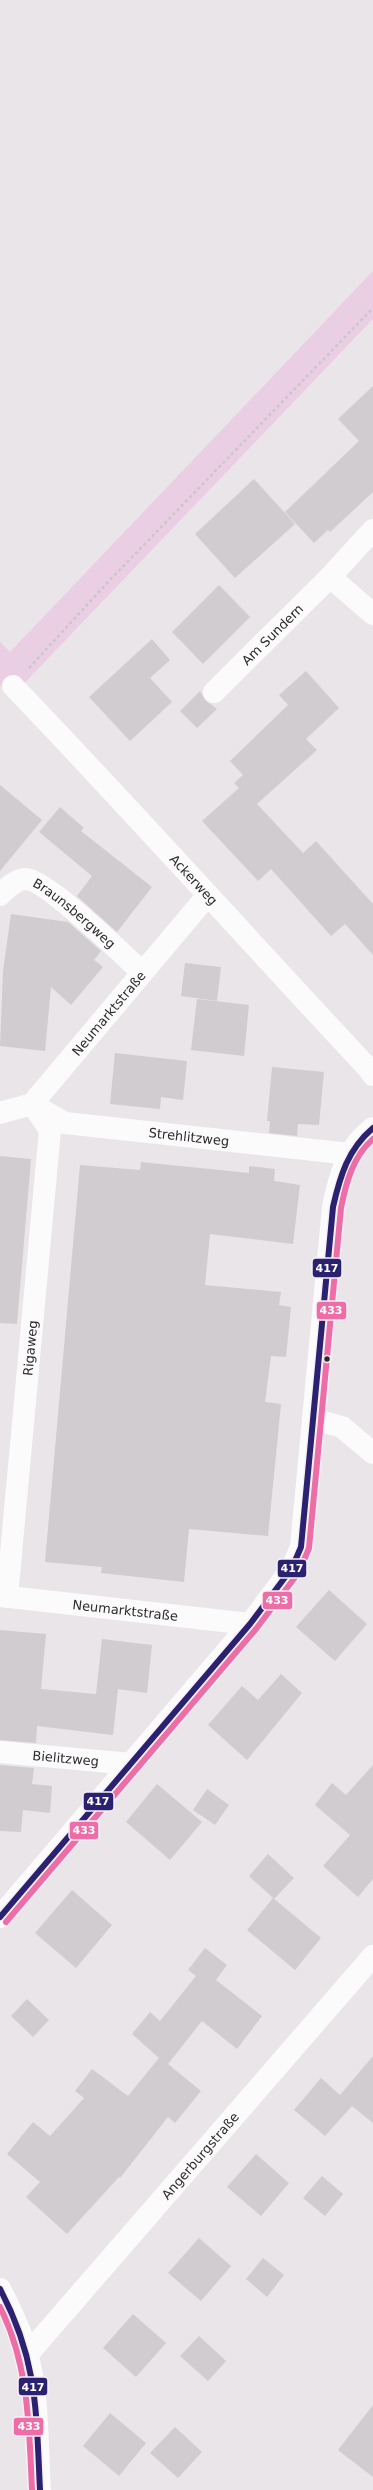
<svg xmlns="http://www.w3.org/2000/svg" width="373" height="2490" viewBox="0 0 373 2490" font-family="'DejaVu Sans',sans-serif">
<rect width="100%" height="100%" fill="#eae5e9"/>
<path fill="#eacee4" d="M373,271V319L11,697L0,685V642L10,652Z"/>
<g fill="#d0cccf">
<path d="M373,386V492L330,532L328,530L314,543L285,512L359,441L338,419Z"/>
<path d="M254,479L295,524L235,578L195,534Z"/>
<path d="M219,585L250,617L203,664L172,632Z"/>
<path d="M152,639L170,660L150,678L172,702L130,741L89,697Z"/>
<path d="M306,671L339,708L306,739L317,750L257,804L303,853L316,841L373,904V955L345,924L331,936L271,869L258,881L202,821L239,788L234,783L243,775L230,761L288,705L279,695Z"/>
<path d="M200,691L205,700L217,709L197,728L180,711Z"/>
<path d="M0,785L42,820L0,871Z"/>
<path d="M60,807L84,828L81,831L152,887L117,932L77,896L92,876L39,832Z"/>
<path d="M11,914L68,922L101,951L94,960L103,967L71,1005L51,987L45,1051L0,1046L3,971Z"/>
<path d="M185,963L221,967L217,1001L181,996Z"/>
<path d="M197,999L249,1005L244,1056L191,1050Z"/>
<path d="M115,1053L187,1061L183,1100L161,1097L160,1109L110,1104Z"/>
<path d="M272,1067L324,1072L319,1125L298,1124L297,1136L269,1133L270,1121H267Z"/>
<path d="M0,1156L31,1159L17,1324L0,1323Z"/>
<path d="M141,1162L249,1173V1166L275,1169L274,1181L300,1185L293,1244L210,1234L205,1285L281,1292L279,1305L291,1307L286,1357L271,1356L265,1402L281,1404L268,1536L189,1529L184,1582L101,1573L102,1567L45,1562L80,1165L140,1170Z"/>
<path d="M329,1590L367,1624L335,1661L296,1627Z"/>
<path d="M0,1630L46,1634L41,1689L96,1694L102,1639L152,1645L147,1693L118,1689L113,1735L37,1726L36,1743L0,1740Z"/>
<path d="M281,1674L302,1693L247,1760L208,1725L242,1686L258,1700Z"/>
<path d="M0,1765L34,1768L32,1784L52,1786L50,1813L23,1810L21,1832L0,1831Z"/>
<path d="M373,1765V1879L358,1897L323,1866L350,1835L315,1805L332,1783L346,1795Z"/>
<path d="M157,1784L202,1822L170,1860L126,1822Z"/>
<path d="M207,1789L229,1805L215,1825L193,1810Z"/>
<path d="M268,1854L294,1878L274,1899L249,1876Z"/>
<path d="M72,1890L112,1925L76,1968L35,1933Z"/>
<path d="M273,1898L321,1938L295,1970L247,1930Z"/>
<path d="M205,1948L227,1965L216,1980L262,2016L237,2049L202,2021L168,2064L201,2091L175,2123L168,2117L120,2178L119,2177L67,2234L26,2197L40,2182L7,2154L33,2122L50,2136L84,2098L75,2091L92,2069L128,2096L159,2058L132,2034L150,2012L160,2021L196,1976L188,1970Z"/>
<path d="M27,1999L49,2020L33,2037L11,2016Z"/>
<path d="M373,2056V2123L352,2106L325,2136L294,2110L321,2078L340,2095Z"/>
<path d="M256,2154L289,2183L261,2216L227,2187Z"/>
<path d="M322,2176L343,2194L325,2216L303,2198Z"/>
<path d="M199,2238L231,2266L201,2301L168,2273Z"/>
<path d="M263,2258L284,2275L267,2297L246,2279Z"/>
<path d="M133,2314L166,2343L136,2377L103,2348Z"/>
<path d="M199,2336L226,2361L208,2381L180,2356Z"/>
<path d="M373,2405V2477L338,2450Z"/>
<path d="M110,2413L146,2443L119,2476L83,2446Z"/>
<path d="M175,2427L202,2452L178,2478L150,2453Z"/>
</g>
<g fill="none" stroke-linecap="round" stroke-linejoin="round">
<path stroke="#c9c7c8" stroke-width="2.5" stroke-dasharray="3 3" stroke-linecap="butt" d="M29,668L109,581L373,308"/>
<g stroke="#fcfbfc" stroke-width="22">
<path d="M330,577L373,614"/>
<path id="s1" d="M13,686C133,811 249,941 368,1068L373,1075"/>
<path id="s2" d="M214,692L330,577L373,530"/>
<path id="s3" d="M0,895C6,889 16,879 26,879C47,880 123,955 142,972"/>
<path id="s4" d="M37,1107L65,1123L350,1154"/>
<path id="s5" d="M0,1113L32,1104L207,896"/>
<path d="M313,1419L342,1427L373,1453"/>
<path id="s6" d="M0,1596L250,1624"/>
<path id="s7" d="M7,1597L50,1130L32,1104"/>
<path id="s8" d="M0,1752L131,1764"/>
<path d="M0,1917L250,1624L292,1568L301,1547L333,1207C339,1177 347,1147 373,1128"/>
<path d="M0,2289C11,2310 21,2330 27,2353C39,2397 37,2445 40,2490"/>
<path id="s9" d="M27,2355L373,1956"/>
</g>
<defs>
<g id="bus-1">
<path d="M0,1917L250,1624L292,1568L301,1547L333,1207C340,1176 348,1149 373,1128"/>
<path d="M0,2289C38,2361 36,2411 40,2490"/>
</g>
<g id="bus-2">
<path d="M6,1922L256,1629L299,1572L309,1548L341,1208C346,1183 353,1156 373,1139"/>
<path d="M0,2307C29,2365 29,2426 32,2490"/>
</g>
</defs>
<use href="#bus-1" stroke="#f9f0f7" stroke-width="9"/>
<use href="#bus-2" stroke="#f9f0f7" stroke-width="9"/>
<use href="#bus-1" stroke="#2b2171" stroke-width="6"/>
<use href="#bus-2" stroke="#ed6ea7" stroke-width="6"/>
</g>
<circle fill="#2e2b2e" stroke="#f9f0f7" stroke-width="1.5" cx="327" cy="1359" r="3.5"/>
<g text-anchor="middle" stroke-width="3.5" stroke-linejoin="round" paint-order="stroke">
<g font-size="13" fill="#2e2b2e" stroke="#f9f0f7">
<text dy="5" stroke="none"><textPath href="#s2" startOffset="82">Am Sundern</textPath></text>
<text dy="5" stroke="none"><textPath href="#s1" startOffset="265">Ackerweg</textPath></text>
<text dy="5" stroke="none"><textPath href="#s3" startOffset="91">Braunsbergweg</textPath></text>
<text dy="5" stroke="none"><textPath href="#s5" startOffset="152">Neumarktstraße</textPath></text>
<text dy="5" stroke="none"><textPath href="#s4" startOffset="157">Strehlitzweg</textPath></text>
<text dy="5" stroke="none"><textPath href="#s7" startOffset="250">Rigaweg</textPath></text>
<text dy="5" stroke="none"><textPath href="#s6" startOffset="126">Neumarktstraße</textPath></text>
<text dy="5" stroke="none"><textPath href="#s8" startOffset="66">Bielitzweg</textPath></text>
<text dy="5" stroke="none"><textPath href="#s9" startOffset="264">Angerburgstraße</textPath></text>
</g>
</g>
<g stroke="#f9f0f7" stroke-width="1.5">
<rect x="312" y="1258" width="30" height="20" rx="4" fill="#2b2171"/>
<rect x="316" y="1301" width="31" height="19" rx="4" fill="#ed6ea7"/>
<rect x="277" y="1559" width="30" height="19" rx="4" fill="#2b2171"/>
<rect x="262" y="1591" width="31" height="19" rx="4" fill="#ed6ea7"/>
<rect x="83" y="1792" width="31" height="19" rx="4" fill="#2b2171"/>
<rect x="69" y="1821" width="30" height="19" rx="4" fill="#ed6ea7"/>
<rect x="18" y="2377" width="30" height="19" rx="4" fill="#2b2171"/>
<rect x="13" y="2417" width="31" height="19" rx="4" fill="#ed6ea7"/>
</g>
<g font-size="11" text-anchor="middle" font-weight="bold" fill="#fff">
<text x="327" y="1272">417</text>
<text x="331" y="1314">433</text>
<text x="292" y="1572">417</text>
<text x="277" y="1604">433</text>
<text x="98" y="1805">417</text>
<text x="84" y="1834">433</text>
<text x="33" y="2391">417</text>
<text x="29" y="2430">433</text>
</g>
</svg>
